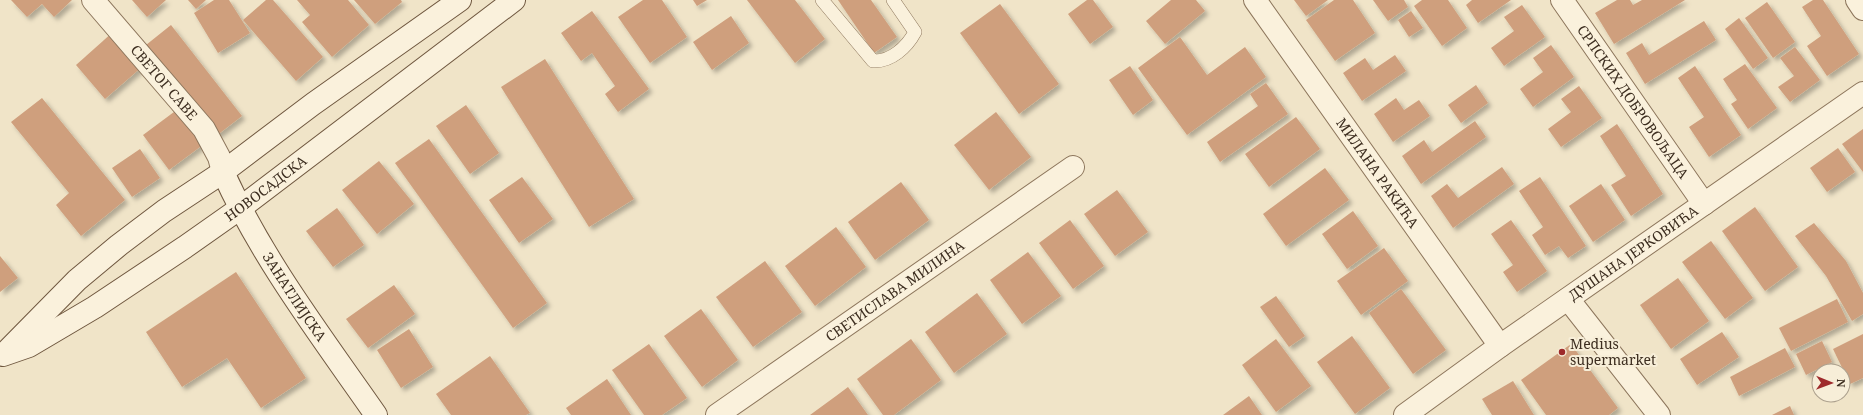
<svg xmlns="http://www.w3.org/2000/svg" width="1863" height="415" viewBox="0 0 1863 415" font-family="'Noto Serif',serif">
<defs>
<filter id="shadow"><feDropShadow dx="3.5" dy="3.5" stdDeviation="2" flood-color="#0004"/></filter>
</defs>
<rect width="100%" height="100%" fill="#f0e4c8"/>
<g fill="#cf9f7d" filter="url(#shadow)">
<path d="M11,0H72L54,17L42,4L27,17Z"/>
<path d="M132,0H166L147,17Z"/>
<path d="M188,0H206L196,9Z"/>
<path d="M214,0H229L250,33L218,53L194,13Z"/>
<path d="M266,0H273L323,57L296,81L243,20Z"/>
<path d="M297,0H348L369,25L332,57L302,22L310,15Z"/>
<path d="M354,0H401L402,2L375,24Z"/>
<path d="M643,0H662L687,37L650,63L618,17Z"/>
<path d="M693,0H707L697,6Z"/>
<path d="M747,0H795L825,39L795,63Z"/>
<path d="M838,0H871L897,37L874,53Z"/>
<path d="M1087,0H1093L1113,27L1090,44L1068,14Z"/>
<path d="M1171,0H1196L1205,11L1165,44L1146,21Z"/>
<path d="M1294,0H1328L1306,16Z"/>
<path d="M1334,0H1353L1375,33L1335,61L1306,20Z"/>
<path d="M1373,0H1404L1408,7L1388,21Z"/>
<path d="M1422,0H1448L1467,28L1442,46L1414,6Z"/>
<path d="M1472,0H1511L1478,23L1466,5Z"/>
<path d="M1617,0H1630L1633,5L1642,0H1685L1614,44L1595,13Z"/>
<path d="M1813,0H1823L1859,54L1827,76L1807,46L1821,36L1802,7Z"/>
<path d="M1767,2L1795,42L1773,58L1745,18Z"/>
<path d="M1000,4L1059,84L1019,114L960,33Z"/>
<path d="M1522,5L1545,37L1504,66L1491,48L1514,31L1504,17Z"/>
<path d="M592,11L649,89L618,112L605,94L615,86L592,53L581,61L561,33Z"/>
<path d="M1411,11L1423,28L1409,37L1398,20Z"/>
<path d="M731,16L749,43L712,70L693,42Z"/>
<path d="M1739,18L1768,58L1753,69L1725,29Z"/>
<path d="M1704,21L1716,40L1645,84L1626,53L1642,43L1649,55Z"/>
<path d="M171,25L242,116L216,136L146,45Z"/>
<path d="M113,32L143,66L105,99L76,65Z"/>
<path d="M1180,37L1207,75L1245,47L1266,77L1187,135L1138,68Z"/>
<path d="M1551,45L1574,77L1533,107L1520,89L1543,72L1533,58Z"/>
<path d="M1795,47L1820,80L1790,102L1778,87L1794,76L1780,58Z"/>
<path d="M1395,55L1406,71L1362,101L1343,73L1365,58L1373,70Z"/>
<path d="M545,59L634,199L589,227L501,87Z"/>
<path d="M1745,64L1777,108L1748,129L1731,104L1737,100L1723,79Z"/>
<path d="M1130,66L1153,100L1133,115L1109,80Z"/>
<path d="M1695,66L1741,135L1709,157L1689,127L1704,117L1678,78Z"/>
<path d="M1266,83L1288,114L1220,162L1207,142L1258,106L1250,94Z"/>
<path d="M1476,85L1488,103L1461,123L1448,105Z"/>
<path d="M1579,86L1602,118L1561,147L1548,129L1571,112L1561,99Z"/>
<path d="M42,98L125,200L81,236L56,205L69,193L11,122Z"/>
<path d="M1396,98L1404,110L1419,100L1430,116L1393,142L1374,114Z"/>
<path d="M466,105L499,153L470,174L436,126Z"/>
<path d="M178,109L204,144L169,170L143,135Z"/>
<path d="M996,112L1031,157L989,190L954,145Z"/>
<path d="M1296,117L1320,149L1269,187L1245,154Z"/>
<path d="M1475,121L1486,137L1421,184L1402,156L1424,140L1432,152Z"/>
<path d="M1617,124L1663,194L1631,216L1611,185L1626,176L1600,136Z"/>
<path d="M1863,129V172L1842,144Z"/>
<path d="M429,139L547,303L513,328L395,163Z"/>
<path d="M1838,148L1855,172L1827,192L1810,168Z"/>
<path d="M140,149L160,178L132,197L112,168Z"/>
<path d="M379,161L414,204L377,234L342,190Z"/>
<path d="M1502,167L1514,184L1453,228L1431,196L1447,184L1458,198Z"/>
<path d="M1325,168L1349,200L1286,246L1263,214Z"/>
<path d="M522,177L553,219L519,243L489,200Z"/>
<path d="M1540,177L1586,246L1568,258L1559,246L1545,255L1532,235L1543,227L1519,191Z"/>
<path d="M901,182L929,220L875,260L848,222Z"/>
<path d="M1601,184L1625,220L1593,242L1569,206Z"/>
<path d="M1117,190L1148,232L1115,256L1084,214Z"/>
<path d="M1755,207L1798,267L1765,291L1722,231Z"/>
<path d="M337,208L364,245L333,267L306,231Z"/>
<path d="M1353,211L1378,246L1347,269L1322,234Z"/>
<path d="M1070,220L1104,266L1073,289L1039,243Z"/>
<path d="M1511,220L1547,271L1517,292L1503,272L1513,265L1491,234Z"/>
<path d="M1814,223L1846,261L1863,293V314L1852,321L1826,276L1795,236Z"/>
<path d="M836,227L866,267L815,306L785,266Z"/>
<path d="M1711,241L1753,298L1725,319L1682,262Z"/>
<path d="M1384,248L1408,281L1361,315L1337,281Z"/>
<path d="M1028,252L1061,296L1022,324L990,280Z"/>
<path d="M0,256L18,278L0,292Z"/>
<path d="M765,261L802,312L753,347L716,297Z"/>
<path d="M236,272L306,378L261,408L227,358L182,387L146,332Z"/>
<path d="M1678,278L1709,321L1671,349L1640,305Z"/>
<path d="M394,285L415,314L368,348L346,319Z"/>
<path d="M1401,289L1446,350L1413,374L1369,313Z"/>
<path d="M977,293L1007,334L954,373L925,332Z"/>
<path d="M1276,296L1305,336L1289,347L1260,307Z"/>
<path d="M1837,299L1848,322L1791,351L1779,328Z"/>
<path d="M701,309L738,360L702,387L664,336Z"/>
<path d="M409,329L433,367L401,388L377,350Z"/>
<path d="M1722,332L1739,357L1697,385L1680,359Z"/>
<path d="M1863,334V378L1850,384L1833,349Z"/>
<path d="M1352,336L1390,388L1355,414L1317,362Z"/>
<path d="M911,339L941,380L894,415H883L857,379Z"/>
<path d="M1276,339L1311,386L1276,412L1242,365Z"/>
<path d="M1822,341L1832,362L1806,375L1796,354Z"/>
<path d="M649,344L687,398L662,415H644L612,370Z"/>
<path d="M1571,344L1618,408L1609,415H1546L1521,380Z"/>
<path d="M1785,348L1795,367L1739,396L1730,377Z"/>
<path d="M490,356L530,413L526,415H451L436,394Z"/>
<path d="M607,379L631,415H571L566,408Z"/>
<path d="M1513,381L1534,415H1492L1482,399Z"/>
<path d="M848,387L868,415H810L836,396Z"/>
<path d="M1249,396L1262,415H1223Z"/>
<path d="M1790,406L1794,415H1772Z"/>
</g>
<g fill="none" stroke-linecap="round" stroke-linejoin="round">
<defs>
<path id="service" d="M822,0L873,61C891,62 907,47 915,32L893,0"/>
<g id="minor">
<path id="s1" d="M93,0L204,129L219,157L223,172"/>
<path id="s2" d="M1255,0L1500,346"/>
<path id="s3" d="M1562,0L1704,204"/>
<path d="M1857,0L1863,9"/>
<path d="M1568,299L1659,415"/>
<path id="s4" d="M717,415L1073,167"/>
<path id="s5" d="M1405,415L1500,346L1863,93"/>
</g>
<g id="secondary">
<path id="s6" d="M223,172C262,259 321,336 376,415"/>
<path d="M7,351L77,280L119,245L164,211L223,172L313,104L460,0"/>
<path id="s7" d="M3,355L29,346L95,307L185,247L239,209L514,0"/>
</g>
</defs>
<use href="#service" stroke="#8d765c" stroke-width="14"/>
<use href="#minor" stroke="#8d765c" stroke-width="24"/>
<use href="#secondary" stroke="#6f573f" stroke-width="24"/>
<use href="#service" stroke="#faf1dc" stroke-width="13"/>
<use href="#minor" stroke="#faf1dc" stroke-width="22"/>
<use href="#secondary" stroke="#faf1dc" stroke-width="22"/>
</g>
<circle fill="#9e2a2b" stroke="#f7eed8" stroke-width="1.5" cx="1562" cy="352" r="4"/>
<g text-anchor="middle" stroke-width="4" stroke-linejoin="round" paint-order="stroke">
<g font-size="14" fill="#3d2e20" stroke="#f7eed8">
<text dy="5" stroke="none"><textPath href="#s1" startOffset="109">СВЕТОГ САВЕ</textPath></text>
<text dy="5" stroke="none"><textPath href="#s3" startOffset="124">СРПСКИХ ДОБРОВОЉАЦА</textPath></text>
<text dy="5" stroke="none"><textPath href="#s2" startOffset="212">МИЛАНА РАКИЋА</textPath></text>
<text dy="5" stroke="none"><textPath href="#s7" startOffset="312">НОВОСАДСКА</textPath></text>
<text dy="5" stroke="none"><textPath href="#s5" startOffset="280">ДУШАНА ЈЕРКОВИЋА</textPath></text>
<text dy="5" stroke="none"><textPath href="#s4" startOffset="217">СВЕТИСЛАВА МИЛИНА</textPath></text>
<text dy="5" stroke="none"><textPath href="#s6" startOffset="144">ЗАНАТЛИЈСКА</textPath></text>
</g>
<g font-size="14" fill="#3d2e20" stroke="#f7eed8" text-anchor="start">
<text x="1570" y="349">Medius<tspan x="1570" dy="16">supermarket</tspan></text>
</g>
</g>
<g transform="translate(1831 383) rotate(91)"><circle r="19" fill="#f7eed8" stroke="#ada18e"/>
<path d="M0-3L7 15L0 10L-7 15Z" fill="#9e2a2b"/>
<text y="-6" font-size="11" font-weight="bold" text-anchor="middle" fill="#3d2e20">N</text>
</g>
</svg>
